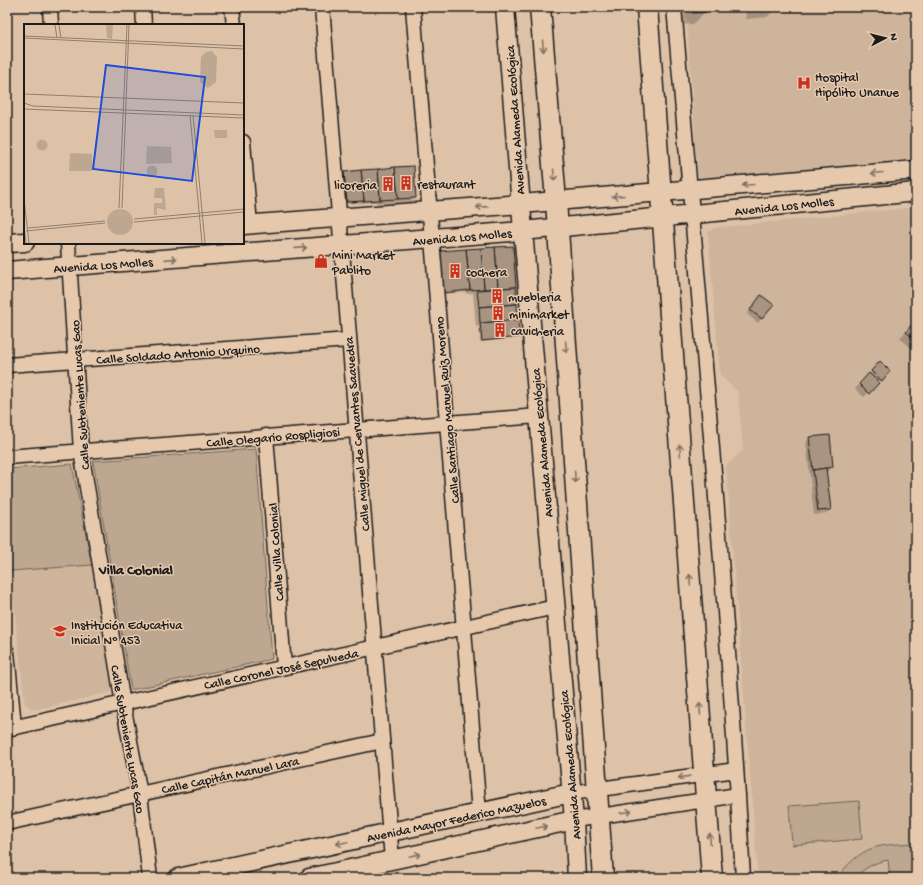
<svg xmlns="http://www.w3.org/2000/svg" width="923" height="885" viewBox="0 0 923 885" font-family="'Gochi Hand',sans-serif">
<rect width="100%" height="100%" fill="#dec2a7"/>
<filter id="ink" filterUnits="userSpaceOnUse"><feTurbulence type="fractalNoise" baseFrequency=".025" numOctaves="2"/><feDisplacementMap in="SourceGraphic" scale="8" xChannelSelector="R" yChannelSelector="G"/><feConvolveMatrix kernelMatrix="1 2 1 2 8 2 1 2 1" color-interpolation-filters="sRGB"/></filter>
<g filter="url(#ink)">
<g fill="#ceb49b">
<path d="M686,7H916V159L698,181Z"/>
<path d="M916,207V878H758L726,466L743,450L738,392L720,375L708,232L714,228Z"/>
<path d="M92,565L112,692L34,710L25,704L10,571Z"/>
</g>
<g fill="#bea790" stroke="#6d6256">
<path d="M256,449L272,659L131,690L93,461Z"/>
<path d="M72,464L92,565L10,571L7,541V469Z"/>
<path d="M859,801L862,839L792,845L789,806Z"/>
<path d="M916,843V878H890L888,860C875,862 864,868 855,878H837C846,866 858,853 873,848C886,844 902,844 916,843Z"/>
</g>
<g fill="#0003">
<path d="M679,7H705V12L693,24L680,25Z"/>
<path d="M745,7H778L767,17L746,19Z"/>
<path d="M344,173L415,198L411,202L377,204L376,202L345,204L343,175Z"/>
<path d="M512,247L518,336L517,338L480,342L479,326L476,327L473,293L466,294V292L442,294L439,254Z"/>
<path d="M761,296L773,305L758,323L747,314Z"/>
<path d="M916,319V343L911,348L900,338Z"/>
<path d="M880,363L881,380L864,397L855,389Z"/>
<path d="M829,436L832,467L828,471H826L830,509L826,513L814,515L806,442L810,438Z"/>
</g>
<g fill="#a89480" stroke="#1c1c1c">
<path d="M692,7H706V12L693,13Z"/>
<path d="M414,166L416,198L398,199L395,167Z"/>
<path d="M395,167L398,199L380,200L378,169Z"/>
<path d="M378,169L380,200L364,201L361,170Z"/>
<path d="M361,170L364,201L347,202L344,172Z"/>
<path d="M513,246L516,287L498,288L495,247Z"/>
<path d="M495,247L498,288L484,289L481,248Z"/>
<path d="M481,248L484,289L470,290L466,249Z"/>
<path d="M466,249L470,290L443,293L440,251Z"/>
<path d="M516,287L517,304L479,307L477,290Z"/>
<path d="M761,295L774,305L762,319L750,310Z"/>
<path d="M517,304L518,320L480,323L479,307Z"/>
<path d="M916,319V340L906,332Z"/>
<path d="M518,320L520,337L482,341L480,323Z"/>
<path d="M880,361L890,371L882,381L871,371Z"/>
<path d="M869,373L879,383L869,394L859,384Z"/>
<path d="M830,435L833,467L813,470L809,437Z"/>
<path d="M826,468L831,510L818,511L813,470Z"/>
</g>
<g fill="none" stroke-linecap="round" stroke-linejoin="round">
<defs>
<g id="minor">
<path d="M50,7L51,25"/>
<path d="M143,7L144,25"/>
<path d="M232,7L234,25"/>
<path d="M322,7L392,860"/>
<path d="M413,7L479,813"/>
<path d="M674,7C699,297 726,587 743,878"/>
<path d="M243,142L250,225"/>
<path d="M68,243L81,451L123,704L140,794L150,878"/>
<path d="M7,365L349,340"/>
<path d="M266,436L284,667"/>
<path d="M7,457L539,416"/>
<path d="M7,652L14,727"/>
<path d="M7,729L555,607"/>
<path d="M571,793L736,770"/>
<path d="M574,820L738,795"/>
<path d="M7,823L382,741"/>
</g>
<g id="tertiary">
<path d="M505,7L523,231L574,820L577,878"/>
<path d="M243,225L521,204L916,170"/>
<path d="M7,243L25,242"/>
<path d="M7,271L523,231L916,192"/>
<path d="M178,878L571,793"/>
<path d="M309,878L574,820"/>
</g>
<g id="secondary">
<path d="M540,7L556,201L603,878"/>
<path d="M647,7L712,878"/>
</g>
</defs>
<use href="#minor" stroke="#1c1c1c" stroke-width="17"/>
<use href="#tertiary" stroke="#1c1c1c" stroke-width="21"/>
<use href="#secondary" stroke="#1c1c1c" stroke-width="23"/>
<use href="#minor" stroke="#e6c9ad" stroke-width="14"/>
<use href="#tertiary" stroke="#e6c9ad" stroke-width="18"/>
<use href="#secondary" stroke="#e6c9ad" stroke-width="20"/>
</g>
<defs><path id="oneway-shaft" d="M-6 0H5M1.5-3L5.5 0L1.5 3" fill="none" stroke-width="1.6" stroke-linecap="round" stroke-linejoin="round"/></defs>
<g stroke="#817264">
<use href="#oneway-shaft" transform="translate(543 46) rotate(85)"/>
<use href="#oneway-shaft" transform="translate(877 173) rotate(175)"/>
<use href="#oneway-shaft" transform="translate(554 175) rotate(85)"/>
<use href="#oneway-shaft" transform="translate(748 185) rotate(175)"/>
<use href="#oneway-shaft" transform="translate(618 196) rotate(175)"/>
<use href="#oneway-shaft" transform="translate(482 207) rotate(176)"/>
<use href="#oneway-shaft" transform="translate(301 248) rotate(-4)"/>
<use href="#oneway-shaft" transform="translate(171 259) rotate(-4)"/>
<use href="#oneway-shaft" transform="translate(566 347) rotate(86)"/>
<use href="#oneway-shaft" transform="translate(680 450) rotate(-94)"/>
<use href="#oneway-shaft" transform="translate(575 477) rotate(86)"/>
<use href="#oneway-shaft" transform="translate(690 580) rotate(-94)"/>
<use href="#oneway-shaft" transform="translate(700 709) rotate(-94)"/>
<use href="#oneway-shaft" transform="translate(684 777) rotate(172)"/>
<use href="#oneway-shaft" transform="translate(626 812) rotate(-9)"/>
<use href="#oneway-shaft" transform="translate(542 827) rotate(-12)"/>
<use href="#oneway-shaft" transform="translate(710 839) rotate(-94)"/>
<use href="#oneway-shaft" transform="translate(342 843) rotate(168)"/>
<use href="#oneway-shaft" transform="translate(415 855) rotate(-12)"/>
</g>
</g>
<defs>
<symbol id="hospital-bare" viewBox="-9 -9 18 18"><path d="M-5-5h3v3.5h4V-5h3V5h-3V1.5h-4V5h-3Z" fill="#c8321e" stroke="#e6c9ad" stroke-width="2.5" paint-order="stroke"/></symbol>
<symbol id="building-bare" viewBox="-9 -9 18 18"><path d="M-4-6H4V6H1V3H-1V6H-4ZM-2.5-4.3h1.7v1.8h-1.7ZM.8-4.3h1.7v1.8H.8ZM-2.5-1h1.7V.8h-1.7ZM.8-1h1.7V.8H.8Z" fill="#c8321e" stroke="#e6c9ad" stroke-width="2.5" paint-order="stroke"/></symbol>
<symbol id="shop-bare" viewBox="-9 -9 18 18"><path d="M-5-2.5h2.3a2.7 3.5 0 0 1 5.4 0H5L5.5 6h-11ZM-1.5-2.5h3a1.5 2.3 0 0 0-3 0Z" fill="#c8321e" stroke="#e6c9ad" stroke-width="2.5" paint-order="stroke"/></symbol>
<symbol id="school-bare" viewBox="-9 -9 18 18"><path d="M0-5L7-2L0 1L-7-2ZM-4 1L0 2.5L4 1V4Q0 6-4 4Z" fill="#c8321e" stroke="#e6c9ad" stroke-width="2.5" paint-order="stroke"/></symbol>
</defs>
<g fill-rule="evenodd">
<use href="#hospital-bare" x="794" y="73" width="20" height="20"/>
<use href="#building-bare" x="396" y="173" width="20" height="20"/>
<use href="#building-bare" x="378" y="174" width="20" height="20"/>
<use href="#shop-bare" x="311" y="251" width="20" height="20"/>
<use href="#building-bare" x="445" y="261" width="20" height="20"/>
<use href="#building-bare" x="487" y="286" width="20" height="20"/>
<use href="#building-bare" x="488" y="303" width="20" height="20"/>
<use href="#building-bare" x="490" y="320" width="20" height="20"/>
<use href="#school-bare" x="50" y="621" width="20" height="20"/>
</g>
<g text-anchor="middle" stroke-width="3" stroke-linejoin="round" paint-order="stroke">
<g font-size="13" fill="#1c1c1c" stroke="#e6c9ad" text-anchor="start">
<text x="815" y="81">Hospital<tspan x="815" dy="15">Hipólito Unanue</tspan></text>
<text x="417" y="188">restaurant</text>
<text x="377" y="189" text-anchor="end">licoreria</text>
<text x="332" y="259">Mini Market<tspan x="332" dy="15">Pablito</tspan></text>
<text x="466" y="276">cochera</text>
<text x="508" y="301">muebleria</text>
<text x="509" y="318">minimarket</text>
<text x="511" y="335">cavicheria</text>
<text x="71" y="629">Institución Educativa<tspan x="71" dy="15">Inicial Nº 453</tspan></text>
</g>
<g font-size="13" fill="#1c1c1c" stroke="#e6c9ad">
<text transform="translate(514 120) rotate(-94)" y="5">Avenida Alameda Ecológica</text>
<text transform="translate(784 205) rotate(-6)" y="5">Avenida Los Molles</text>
<text transform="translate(462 236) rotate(-5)" y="5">Avenida Los Molles</text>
<text transform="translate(103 264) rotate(-4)" y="5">Avenida Los Molles</text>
<text transform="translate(178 353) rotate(-4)" y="5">Calle Soldado Antonio Urquino</text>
<text transform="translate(79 395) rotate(-94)" y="5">Calle Subteniente Lucas Gao</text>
<text transform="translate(446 410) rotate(-95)" y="5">Calle Santiago Manuel Ruiz Moreno</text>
<text transform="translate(356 434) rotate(-95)" y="5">Calle Miguel de Cervantes Saavedra</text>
<text transform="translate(273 436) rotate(-5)" y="5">Calle Olegario Rospligiosi</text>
<text transform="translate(541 443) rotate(-95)" y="5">Avenida Alameda Ecológica</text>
<text transform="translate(275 552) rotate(-94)" y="5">Calle Villa Colonial</text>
<text transform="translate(281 668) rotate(-12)" y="5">Calle Coronel José Sepulveda</text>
<text transform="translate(129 739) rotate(80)" y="5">Calle Subteniente Lucas Gao</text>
<text transform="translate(569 765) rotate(-95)" y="5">Avenida Alameda Ecológica</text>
<text transform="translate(230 774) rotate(-12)" y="5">Calle Capitán Manuel Lara</text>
<text transform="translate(456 818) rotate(-12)" y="5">Avenida Mayor Federico Mazuelos</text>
</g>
<g font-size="14" font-weight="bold" fill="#1c1c1c" stroke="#e6c9ad">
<text x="136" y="574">Villa Colonial</text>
</g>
</g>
<g transform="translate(24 24)">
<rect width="220" height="220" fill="#dec2a7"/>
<path d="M82,1H89L88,15L83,14ZM188,27L193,33L192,58L184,64L176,58L177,33L182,28ZM190,106H203V114H191ZM12.5 121a5.5 5.5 0 1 1 11 0a5.5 5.5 0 1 1-11 0ZM123,122L147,123L148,139L122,140ZM46,129L68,130V147H45ZM122.5 147a5.5 5.5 0 1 1 11 0a5.5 5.5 0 1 1-11 0ZM131,164H140L142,186L133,184V191H130V179H138V174H130ZM83 198a13 13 0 1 1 26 0a13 13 0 1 1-26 0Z" fill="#bea790"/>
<path fill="none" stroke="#90806f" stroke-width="1" d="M31,1L33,14M35,1L37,14M0,12L220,22M0,14L220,25M0,70L220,79M0,79L9,82L220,91M0,85L220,94M166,91L178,219M169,91L181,219M0,175L5,219M95,184L103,1M98,184L105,1M110,195L220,185M110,198L220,188M0,202L2,219M4,204L81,197M2,207L81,199"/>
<path fill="#1d4ed8" fill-opacity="0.15" stroke="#1d4ed8" stroke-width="2" d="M82,41L181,53L168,157L69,145Z"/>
<rect width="220" height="220" fill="none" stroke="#1c1c1c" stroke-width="2"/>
</g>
<rect width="923" height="885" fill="none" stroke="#e6c9ad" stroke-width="24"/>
<rect x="12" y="12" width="899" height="861" fill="none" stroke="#1c1c1c" stroke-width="1.5" filter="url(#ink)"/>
<g transform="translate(885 38) rotate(83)" stroke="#e6c9ad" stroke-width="3" paint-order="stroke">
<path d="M0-3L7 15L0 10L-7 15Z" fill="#1c1c1c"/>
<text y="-6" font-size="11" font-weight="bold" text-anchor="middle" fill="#1c1c1c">N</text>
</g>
</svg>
